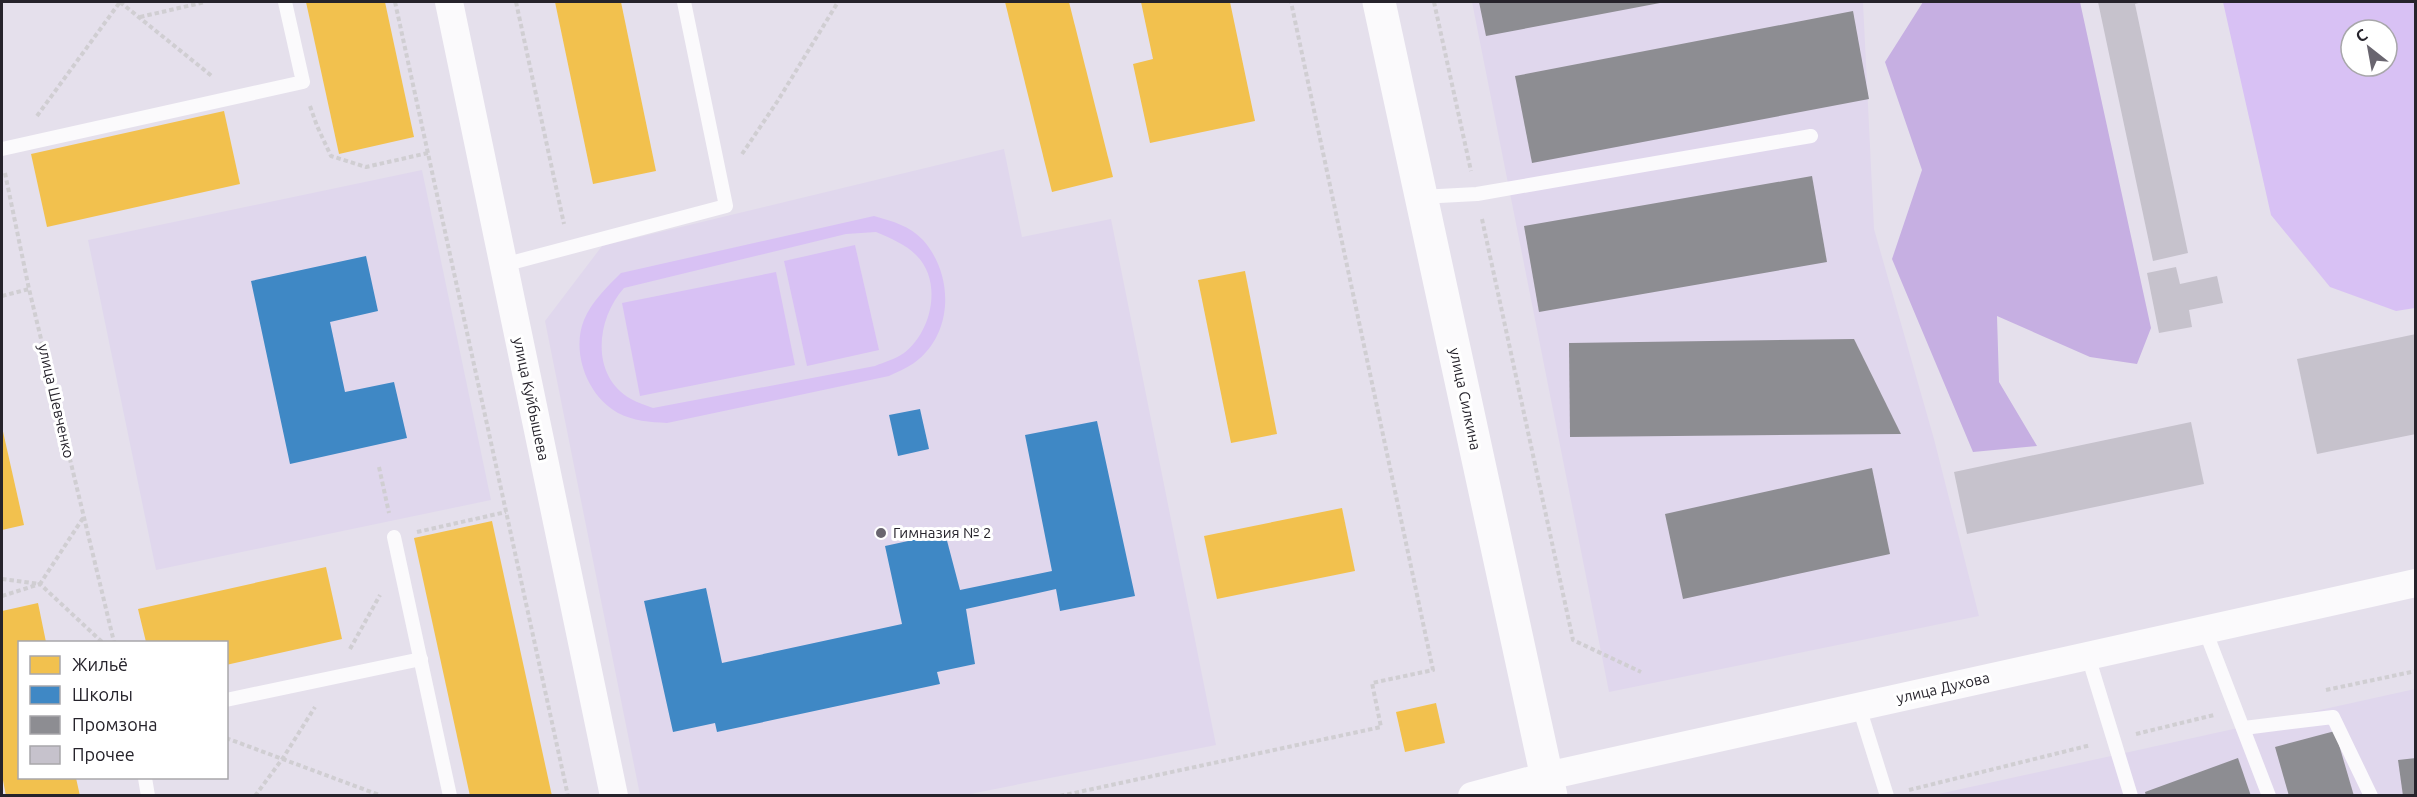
<svg xmlns="http://www.w3.org/2000/svg" width="2417" height="797" viewBox="0 0 2417 797" font-family="Ubuntu,sans-serif">
<rect width="100%" height="100%" fill="#e5e0ec"/>
<g fill="#e0d7ed">
<path d="M1472,2H1863L1874,229L1934,439L1979,616L1609,692Z"/>
<path d="M1004,149L1022,237L1111,219L1216,745L965,795H640L545,321L602,246Z"/>
<path d="M422,170L491,500L156,570L88,240Z"/>
<path d="M2415,689V795H1934Z"/>
</g>
<g fill="#d8c1f4" fill-rule="evenodd">
<path d="M2223,2H2415V308L2396,311L2330,287L2271,215ZM2351,30H2387V66H2351Z"/>
<path d="M874,216C892,221 910,226 923,240C954,275 954,334 914,363C907,368 897,372 889,376L667,423C649,422 634,421 618,413C587,396 571,352 584,320C592,301 607,287 621,273ZM876,232C890,238 905,244 916,255C943,281 932,332 904,353C896,359 884,362 875,366L653,408C646,405 638,403 631,399C590,376 596,319 624,288L846,234Z"/>
<path d="M855,245L879,350L807,366L784,261Z"/>
<path d="M776,272L795,365L640,396L622,303Z"/>
</g>
<path fill="#c6afe2" d="M1923,2H2080L2151,328L2137,364L2090,357L1997,316L1999,382L2037,446L1973,452L1892,259L1922,170L1885,62Z"/>
<g fill="#f2c14e">
<path d="M306,2H385L414,137L339,154Z"/>
<path d="M555,2H621L656,171L593,184Z"/>
<path d="M1005,2H1069L1113,177L1052,192Z"/>
<path d="M1141,2H1230L1255,121L1150,143L1133,64L1153,59Z"/>
<path d="M224,111L240,184L47,227L31,154Z"/>
<path d="M1245,271L1277,434L1231,443L1198,280Z"/>
<path d="M2,427L24,525L2,530Z"/>
<path d="M1342,508L1355,571L1217,599L1204,536Z"/>
<path d="M492,521L552,796H470L414,538Z"/>
<path d="M326,567L342,639L226,665V642H146L138,609Z"/>
<path d="M38,603L46,642H20V778H76L80,796H6L2,775V611Z"/>
<path d="M1436,703L1445,743L1405,752L1396,712Z"/>
</g>
<g fill="#3f88c5">
<path d="M366,256L378,311L330,322L345,392L394,382L407,438L290,464L251,281Z"/>
<path d="M920,409L929,449L898,456L889,415Z"/>
<path d="M1097,421L1135,596L1060,611L1056,589L966,609L975,664L937,672L940,684L717,732L715,723L673,732L644,601L706,588L722,663L902,624L885,546L945,533L960,590L1052,571L1025,435Z"/>
</g>
<g fill="#8d8d92">
<path d="M1479,2H1660V3L1486,36Z"/>
<path d="M1853,11L1869,99L1532,163L1515,76Z"/>
<path d="M1812,176L1827,262L1539,312L1524,226Z"/>
<path d="M1854,339L1901,434L1570,437L1569,343Z"/>
<path d="M1872,468L1890,554L1683,599L1665,514Z"/>
<path d="M2335,731L2354,796H2289L2275,747Z"/>
<path d="M2238,758L2251,796H2146L2145,792Z"/>
<path d="M2416,758V796H2403L2398,760Z"/>
</g>
<g fill="#c6c2cc">
<path d="M2098,2H2142L2135,4L2188,253L2153,261Z"/>
<path d="M2176,267L2180,284L2217,276L2223,303L2189,310L2192,327L2159,333L2147,273Z"/>
<path d="M2416,334V434L2317,454L2297,359Z"/>
<path d="M2191,422L2204,484L1967,534L1954,472Z"/>
</g>
<g fill="none" stroke-linecap="round" stroke-linejoin="round">
<g stroke="#d0ced2" stroke-width="4" stroke-dasharray="4.5 3" stroke-linecap="butt">
<path d="M120,2L213,77"/>
<path d="M395,2L568,796"/>
<path d="M516,2L564,224"/>
<path d="M1434,2L1471,171"/>
<path d="M140,17L205,2"/>
<path d="M310,106L317,126L331,156L366,167L428,153"/>
<path d="M37,116L120,2"/>
<path d="M742,154L777,102L838,2"/>
<path d="M5,173L29,289L114,642"/>
<path d="M1482,219L1573,640L1641,672"/>
<path d="M2,296L29,289"/>
<path d="M379,467L389,513"/>
<path d="M417,532L506,512"/>
<path d="M2,579L40,584L83,518"/>
<path d="M2,596L40,584L102,642"/>
<path d="M350,649L380,595"/>
<path d="M2326,690L2416,671"/>
<path d="M2136,734L2214,715"/>
<path d="M226,738L382,796"/>
<path d="M1909,790L2091,745"/>
<path d="M255,796L283,758L315,707"/>
<path d="M1060,796L1381,727L1372,683L1433,670L1291,2"/>
</g>
<g stroke="#fbfafc" stroke-width="14">
<path d="M2,149L303,82L285,2"/>
<path d="M1420,197L1477,194L1811,136"/>
<path d="M503,265L726,206L684,2"/>
<path d="M394,537L450,796"/>
<path d="M2205,630L2269,796"/>
<path d="M2088,656L2131,796"/>
<path d="M226,700L421,659"/>
<path d="M1859,707L1887,796"/>
<path d="M2244,728L2333,717L2371,796"/>
<path d="M145,778L148,796"/>
</g>
<g stroke="#fbfafc" stroke-width="28">
<path d="M449,2L614,796"/>
<path d="M1472,796L1547,776L2416,583"/>
</g>
<path stroke="#fbfafc" stroke-width="33" d="M1379,2L1551,796"/>
</g>
<circle fill="#69656f" stroke="#fff" stroke-width="2" cx="881" cy="533" r="6"/>
<g text-anchor="middle" stroke-width="6" stroke-linejoin="round" paint-order="stroke">
<g font-size="15" fill="#26232b" stroke="#fff">
<text transform="translate(531 399) rotate(78)" y="5">улица Куйбышева</text>
<text transform="translate(1465 399) rotate(78)" y="5">улица Силкина</text>
<text transform="translate(56 401) rotate(77)" y="5">улица Шевченко</text>
<text transform="translate(1943 688) rotate(-13)" y="5">улица Духова</text>
</g>
<g font-size="15" fill="#26232b" stroke="#fff" text-anchor="start">
<text x="893" y="538">Гимназия № 2</text>
</g>
</g>
<rect width="2417" height="797" fill="none" stroke="#26232b" stroke-width="6"/>
<rect x="18" y="641" width="210" height="138" fill="#ffffff" stroke="#a8a7aa" stroke-width="1.5"/>
<rect x="30" y="656" width="30" height="18" fill="#f2c14e" stroke="#a8a7aa" stroke-width="1.5"/>
<text x="72" y="671" font-size="18" fill="#26232b">Жильё</text>
<rect x="30" y="686" width="30" height="18" fill="#3f88c5" stroke="#a8a7aa" stroke-width="1.5"/>
<text x="72" y="701" font-size="18" fill="#26232b">Школы</text>
<rect x="30" y="716" width="30" height="18" fill="#8d8d92" stroke="#a8a7aa" stroke-width="1.5"/>
<text x="72" y="731" font-size="18" fill="#26232b">Промзона</text>
<rect x="30" y="746" width="30" height="18" fill="#c6c2cc" stroke="#a8a7aa" stroke-width="1.5"/>
<text x="72" y="761" font-size="18" fill="#26232b">Прочее</text>
<g transform="translate(2369 48) rotate(329)"><circle r="28" fill="#ffffff" stroke="#a8a7aa" stroke-width="1.5"/>
<path d="M0-4.5L10 22L0 15L-10 22Z" fill="#69656f"/>
<text y="-9" font-size="16" font-weight="bold" text-anchor="middle" fill="#26232b">С</text>
</g>
</svg>
